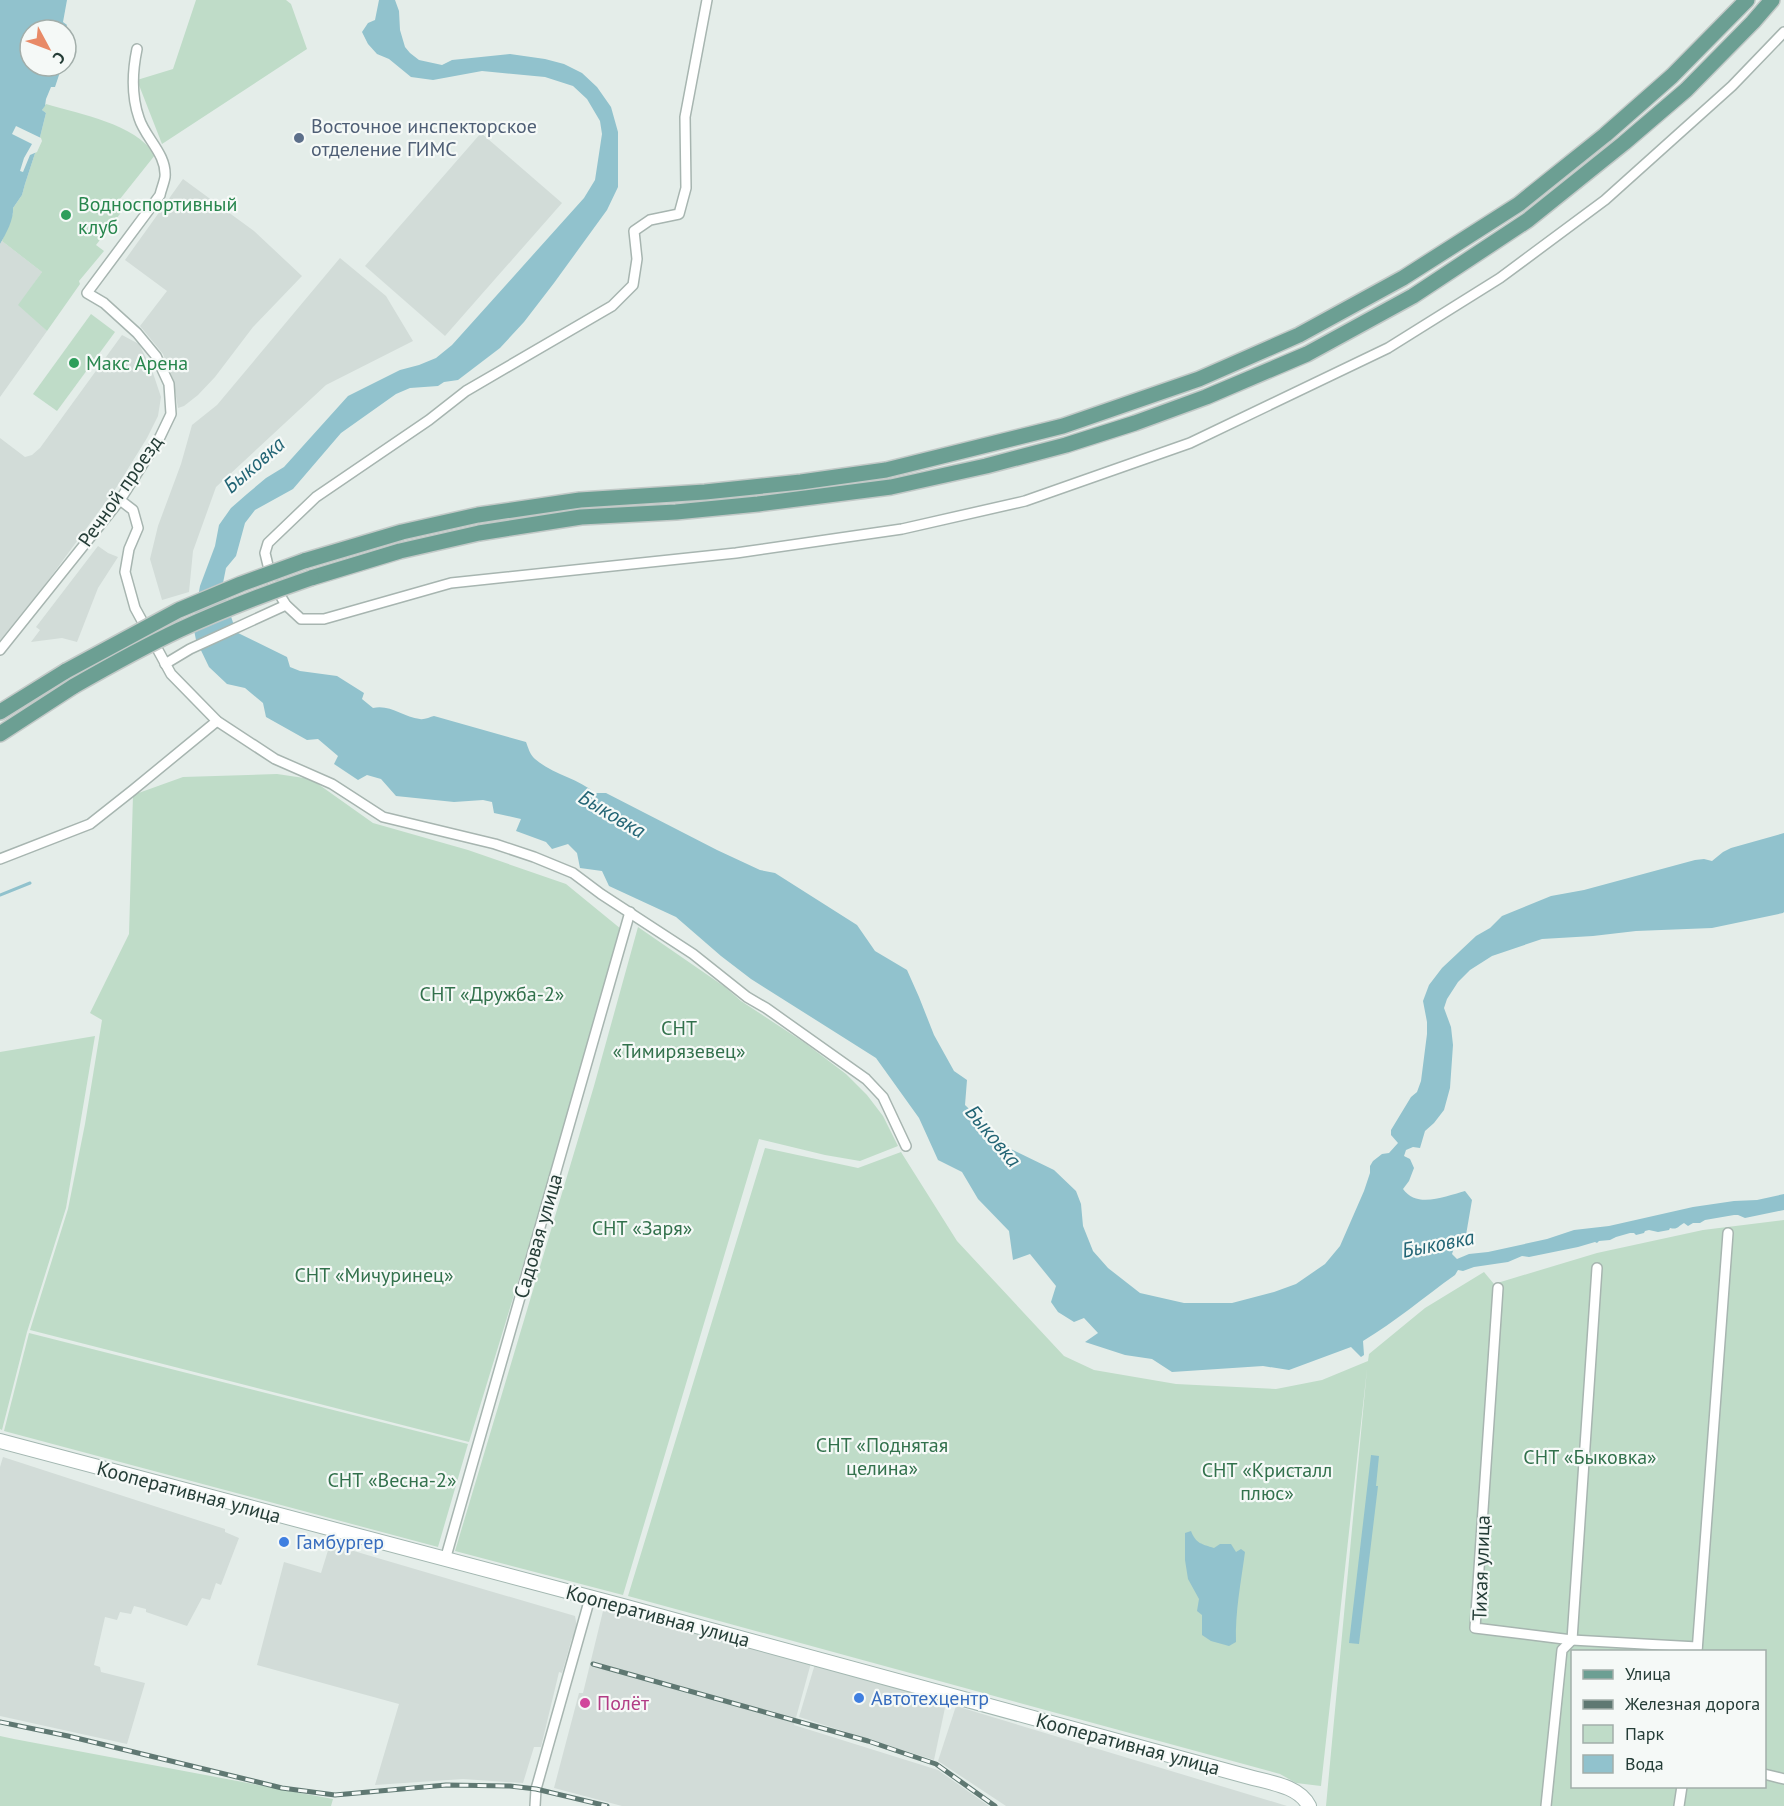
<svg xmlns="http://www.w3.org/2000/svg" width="1784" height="1806" viewBox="0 0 1784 1806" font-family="'PT Sans',sans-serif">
<rect width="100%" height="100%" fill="#e4ede9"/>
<g fill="#d2dcd8">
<path d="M481,133L562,203L445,336L365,266Z"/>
<path d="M183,179L254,231L302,276L253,327L215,377L198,395L184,406L178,408L173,379L163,354L140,326L167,291L125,260Z"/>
<path d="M2,241L42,272L19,305L47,331L0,397V244Z"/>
<path d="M340,258L386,296L413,341L326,385L216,487L193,551L189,592L162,600L150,559L158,526L181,464L192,425L217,405Z"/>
<path d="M122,335L139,344L152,370L161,397L158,416L147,438L116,488L8,635L0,643V438L25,457L32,455L40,448Z"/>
<path d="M98,546L108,553L118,557L98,588L77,642L62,638L31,642L40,630L36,627Z"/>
<path d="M3,1457L225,1529V1532L239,1538L221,1585L216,1583L210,1600L202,1598L187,1626L146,1612V1609L134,1606L131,1614L120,1612L117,1620L105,1617L94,1665L100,1667L101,1672L145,1683L127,1744L0,1716V1467Z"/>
<path d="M330,1544L575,1616L577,1627L575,1637L572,1638L562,1673L559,1672L541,1747H534L523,1783L463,1779L375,1785L399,1704L257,1665L284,1562L321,1573Z"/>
<path d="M604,1607L811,1663L794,1725L938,1770L989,1806H622L554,1788L579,1693H583Z"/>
<path d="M815,1664L946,1703L934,1760L799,1717Z"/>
<path d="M956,1706L1287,1806H1006L938,1761Z"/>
</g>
<g fill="#bfdcc8" fill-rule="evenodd">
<path d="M196,0H286L291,4L307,49L162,144L137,80L173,69Z"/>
<path d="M46,104C82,115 134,123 155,155L116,204L123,210L96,245L104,251L79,281L80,284L47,331L18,305L42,272L2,241L13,213V208L22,195L25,184L39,141L46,113L42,110Z"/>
<path d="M91,314L115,332L57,411L33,394Z"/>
<path d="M277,774L311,779L373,823L468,850L566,884L621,929L573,1102L469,1442L30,1330L68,1209L85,1124L102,1020L90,1013L129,934L133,795L183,777Z"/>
<path d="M638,927L725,987L741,1001L805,1043L846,1074L867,1095L883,1116L898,1146L860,1161L825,1155L759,1139L623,1595L455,1551L594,1086Z"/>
<path d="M95,1036L66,1208L27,1332L2,1430L0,1429V1052Z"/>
<path d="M765,1148L858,1168L901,1152L957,1241L1064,1356L1094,1370L1176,1384L1276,1389L1322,1380L1368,1361L1369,1354L1425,1308L1484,1272L1494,1284L1597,1253L1703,1230L1784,1220V1806H1326L1367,1369L1321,1786L1296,1783L1280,1774L628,1596ZM1572,1652H1764V1786H1572Z"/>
<path d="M29,1333L468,1444L438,1547L4,1431Z"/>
<path d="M0,1736L14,1739L333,1799L331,1806H0Z"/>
</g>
<g fill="#91c2cd">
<path d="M0,0H67L63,22L67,25L65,30H30V66H62L55,87H51L46,99L45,106L42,110L46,113L39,141L25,184L22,195L13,208C14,219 6,234 0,244Z"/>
<path d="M379,0H395L399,11L400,30L405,47L410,53L419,60L442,65L452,60L510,54L545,59L564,64L582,73L597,87L611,107L618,132V187L607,210L554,283L524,322L500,348L458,380L444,382L438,386L410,388L396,394L341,433L293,489L255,510L245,523L236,556L226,568L222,588L236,632L287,657L290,667L300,671L337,676L364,693L362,699L373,708C390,704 403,717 420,719C424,720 430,717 434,716L526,742C528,747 530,755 535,759C553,775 578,778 595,793H606L717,850L760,870L775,873L857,925L875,951L907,970L919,997L934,1035L954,1071L967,1080L965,1105L1011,1149L1054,1170L1076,1191L1081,1204L1083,1226L1093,1251L1108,1268L1140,1293L1184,1303H1232L1274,1292L1296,1284L1325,1264L1340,1246L1364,1191L1370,1173V1166L1373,1161L1382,1154L1389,1153L1398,1143L1391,1135V1130L1411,1097L1417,1092L1421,1081L1427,1034V1022L1423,1001L1429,985L1442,968L1476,936L1490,928L1502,916L1551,896L1584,890L1695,860L1704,859L1712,861L1723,852L1731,848L1784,833V912L1783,913L1712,928L1636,931L1593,936L1542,939L1492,956L1470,970L1458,982L1447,999L1444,1008L1451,1027L1453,1045L1450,1088L1444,1110L1434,1123L1425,1131L1420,1148L1413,1147L1406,1150L1404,1156L1410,1159L1414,1168L1409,1181L1403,1189C1417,1209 1446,1196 1465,1191L1472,1200L1466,1235L1455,1245L1452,1254L1457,1259L1469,1254L1488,1252L1547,1239L1574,1230L1609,1226L1693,1207L1734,1201L1757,1200L1784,1194V1210L1745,1218L1738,1215H1734L1705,1220L1700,1223H1693L1688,1226L1684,1223C1678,1226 1678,1230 1670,1228L1669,1230L1658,1232L1649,1230L1645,1231L1644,1233L1636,1235L1634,1233H1630L1616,1237L1610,1240L1599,1241L1597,1243L1595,1242L1578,1247L1529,1257L1522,1256L1508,1262L1474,1267L1463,1271L1458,1270L1455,1275C1424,1297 1395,1322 1363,1341L1364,1355L1361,1357L1351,1347L1289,1370L1263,1366L1172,1372L1152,1359L1125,1355L1085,1342L1098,1333L1084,1318L1074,1322L1058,1312L1051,1302L1056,1286L1030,1254L1013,1260L1009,1231L978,1199L962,1172L938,1160L919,1118L876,1058L751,979L721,956L676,917L609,886L602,871L580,868L577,853L568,844L552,849L546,842L516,831L521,819L494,813L492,802L483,800L454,802L396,796L381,779L367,775L358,780L334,764L338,756L318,739L307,740L266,717L263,703L245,688L227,684L209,667L196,640L193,625L200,586L215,546L219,525L231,508L247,494L266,478L284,467L348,396L400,370L419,365L436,358L452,345L584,198L595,180L602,134L600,121L587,99L573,86L545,77L482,71L433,80L411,77L389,59L377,54L368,44L362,32L368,23L375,20Z"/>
<path d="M1371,1455L1379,1456L1376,1486H1378L1359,1644L1349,1643Z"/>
<path d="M1191,1531C1196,1544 1202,1544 1214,1548L1220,1544H1231L1236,1552L1241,1549L1245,1552C1241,1582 1235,1612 1236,1642L1229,1646L1211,1641L1202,1635V1615L1197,1611L1199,1599L1188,1579L1185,1560V1533Z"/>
</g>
<path fill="#e4ede9" d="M16,126L41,138L42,141L37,152L30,155L23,172L20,171L24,158L32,144L12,134Z"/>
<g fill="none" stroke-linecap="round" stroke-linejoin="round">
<path stroke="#91c2cd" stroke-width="3" d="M0,895L30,883"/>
<defs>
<g id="minor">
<path d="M707,0L685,117L686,188L679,214L650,220L634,231L637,259L633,285L612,306L466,391L429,420L316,497L268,543L265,553L272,582L286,605L301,619H324L451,583L736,553L902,529L1025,501L1190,443L1388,348L1500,278L1605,200L1732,86L1784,32"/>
<path d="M120,500L133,510L138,528L129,549L125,572L135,608L171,674L217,721L275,759L332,784L383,817L495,844L534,857L573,873L601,894L693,954L747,997L766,1008L866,1079L883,1097L906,1146"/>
<path d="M0,650L120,500L160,437L171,414L169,384L156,356L137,333L104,303L87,293L160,195C161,190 164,183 165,177C167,154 145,138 139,118C131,95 132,73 137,49"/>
<path d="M165,664L190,649L286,605"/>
<path d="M0,859L90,824L133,790L217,721"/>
<path d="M1498,1288L1475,1628L1572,1640L1697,1647"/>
<path d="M445,1560L630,912"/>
<path d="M1697,1652L1728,1233"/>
<path d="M1764,1774L1784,1779"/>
<path d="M535,1806L536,1789L590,1598"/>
<path d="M1546,1806L1562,1650L1572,1640L1597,1268"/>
<path d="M1679,1806L1682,1786"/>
</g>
<path id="secondary" d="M0,1441L623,1606L1253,1778C1273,1783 1300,1787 1309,1806"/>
<g id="primary">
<path d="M304,561L402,532L478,515L580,500L705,492L801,482L886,470L1063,426L1199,379L1299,335L1403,278L1519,204L1605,135L1672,76L1747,0"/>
<path d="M311,578L400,551L479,533L581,517L676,512L758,504L891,487L986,466L1066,445L1135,423L1206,397L1307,354L1413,296L1528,220L1624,143L1686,90L1753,22L1772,0"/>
<path d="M0,712L66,671"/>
<path d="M0,734L74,686"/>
</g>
</defs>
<use href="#minor" stroke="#a7b5b0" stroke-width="12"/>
<use href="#secondary" stroke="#a3b7b1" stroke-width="16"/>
<use href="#primary" stroke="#c2c9c7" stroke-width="18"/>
<use href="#minor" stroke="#fff" stroke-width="9"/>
<use href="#secondary" stroke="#fff" stroke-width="14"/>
<use href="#primary" stroke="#6c9f93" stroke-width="15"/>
<defs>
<g id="rail">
<path d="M593,1664L868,1741L936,1764L995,1806"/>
<path d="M0,1722L68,1736L282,1788L335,1795L446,1785L510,1786L536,1789L607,1806"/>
</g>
</defs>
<use href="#rail" stroke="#5f7872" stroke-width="5"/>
<use href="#rail" stroke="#f5f9f7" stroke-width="3" stroke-dasharray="9" stroke-linecap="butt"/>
<defs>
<g id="primary-bridge">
<path d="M66,671L179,610L241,584L304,561"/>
<path d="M74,686C109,666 143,647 179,630C222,610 267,593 311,578"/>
</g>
</defs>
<use href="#primary-bridge" stroke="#c2c9c7" stroke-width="18" stroke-linecap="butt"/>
<use href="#primary-bridge" stroke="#6c9f93" stroke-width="15"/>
</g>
<circle fill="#5c6f8a" stroke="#f5f9f7" stroke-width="2" cx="299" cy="138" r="6"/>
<g fill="#2e9e5b" stroke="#f5f9f7" stroke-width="2">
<circle cx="66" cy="215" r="6"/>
<circle cx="74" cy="363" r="6"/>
</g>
<g fill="#3f7fe0" stroke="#f5f9f7" stroke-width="2">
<circle cx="284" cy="1542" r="6"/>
<circle cx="859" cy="1698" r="6"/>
</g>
<circle fill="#d1479c" stroke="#f5f9f7" stroke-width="2" cx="585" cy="1703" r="6"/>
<g text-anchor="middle" stroke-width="4.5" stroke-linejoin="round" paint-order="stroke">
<g font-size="20" fill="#4e5e75" stroke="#f5f9f7" text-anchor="start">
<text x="311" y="133">Восточное инспекторское<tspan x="311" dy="23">отделение ГИМС</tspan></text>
</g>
<g font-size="20" fill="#27864d" stroke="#f5f9f7" text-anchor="start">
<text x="78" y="211">Водноспортивный<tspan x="78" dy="23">клуб</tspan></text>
<text x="86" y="370">Макс Арена</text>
</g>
<g font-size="20" fill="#253d37" stroke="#f5f9f7">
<text transform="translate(120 491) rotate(-55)" y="7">Речной проезд</text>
<text transform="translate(538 1236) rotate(-74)" y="7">Садовая улица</text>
<text transform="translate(189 1492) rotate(15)" y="7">Кооперативная улица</text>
<text transform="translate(1481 1568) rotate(-88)" y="7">Тихая улица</text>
<text transform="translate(658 1616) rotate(15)" y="7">Кооперативная улица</text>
<text transform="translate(1128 1744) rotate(15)" y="7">Кооперативная улица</text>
</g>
<g font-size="20" fill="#32714c" stroke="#f5f9f7">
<text x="492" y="1001">СНТ «Дружба-2»</text>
<text x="679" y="1035">СНТ<tspan x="679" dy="23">«Тимирязевец»</tspan></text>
<text x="642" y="1235">СНТ «Заря»</text>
<text x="374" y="1282">СНТ «Мичуринец»</text>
<text x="882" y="1452">СНТ «Поднятая<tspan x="882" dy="23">целина»</tspan></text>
<text x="1590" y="1464">СНТ «Быковка»</text>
<text x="1267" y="1477">СНТ «Кристалл<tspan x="1267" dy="23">плюс»</tspan></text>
<text x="392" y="1487">СНТ «Весна-2»</text>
</g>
<g font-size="20" fill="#366cbe" stroke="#f5f9f7" text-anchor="start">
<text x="296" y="1549">Гамбургер</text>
<text x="871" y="1705">Автотехцентр</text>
</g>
<g font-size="20" fill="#b23c85" stroke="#f5f9f7" text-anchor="start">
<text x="597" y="1710">Полёт</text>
</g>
<g font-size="21" font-style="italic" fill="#236575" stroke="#f5f9f7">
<text transform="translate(254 465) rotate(-41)" y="7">Быковка</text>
<text transform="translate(612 814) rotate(31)" y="7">Быковка</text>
<text transform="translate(993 1136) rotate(50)" y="7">Быковка</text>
<text transform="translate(1438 1244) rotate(-11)" y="7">Быковка</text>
</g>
</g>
<rect x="1571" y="1650" width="195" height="138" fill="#f5f9f7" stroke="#a2aeaa" stroke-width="1.5"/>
<rect x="1583" y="1670" width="30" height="9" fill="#6c9f93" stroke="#a2aeaa" stroke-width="1.5"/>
<text x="1625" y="1680" font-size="18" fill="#253d37">Улица</text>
<rect x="1583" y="1700" width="30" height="9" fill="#5f7872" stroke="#a2aeaa" stroke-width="1.5"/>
<text x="1625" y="1710" font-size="18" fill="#253d37">Железная дорога</text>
<rect x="1583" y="1725" width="30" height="18" fill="#bfdcc8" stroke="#a2aeaa" stroke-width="1.5"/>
<text x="1625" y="1740" font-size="18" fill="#253d37">Парк</text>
<rect x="1583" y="1755" width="30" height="18" fill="#91c2cd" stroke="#a2aeaa" stroke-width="1.5"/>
<text x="1625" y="1770" font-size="18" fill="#253d37">Вода</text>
<g transform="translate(48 48) rotate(131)"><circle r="28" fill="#f5f9f7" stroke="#a2aeaa" stroke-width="1.5"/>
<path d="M0-4.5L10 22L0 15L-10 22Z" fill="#e88a67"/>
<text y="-9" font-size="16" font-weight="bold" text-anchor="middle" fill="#253d37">С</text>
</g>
</svg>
